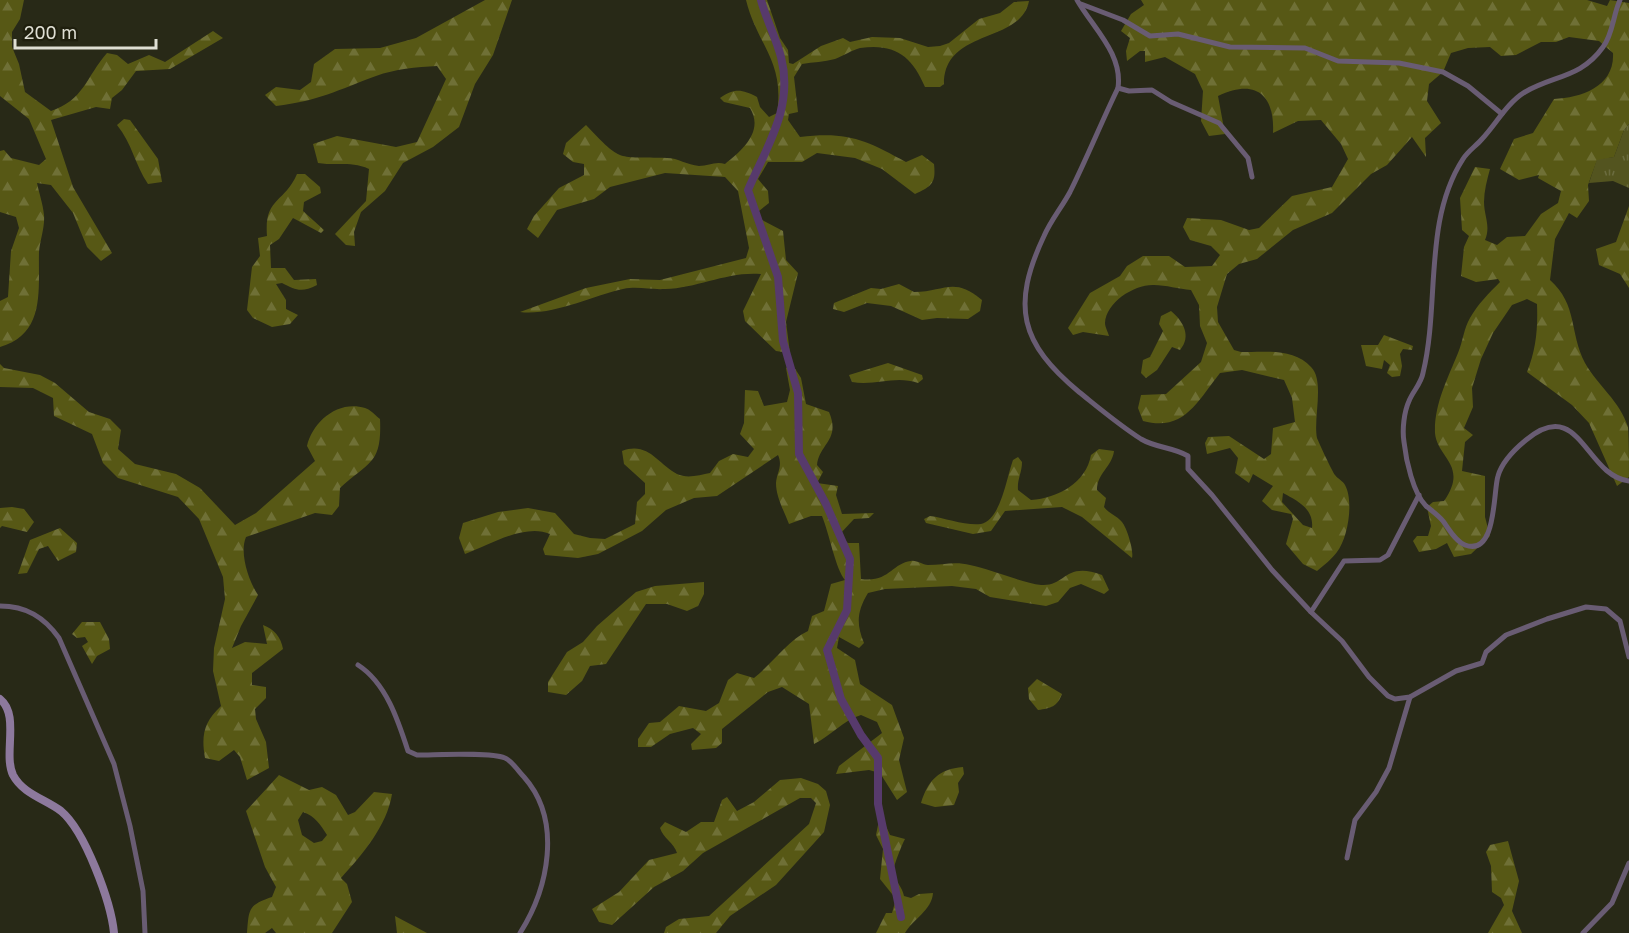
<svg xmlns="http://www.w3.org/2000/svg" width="1629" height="933" viewBox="0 0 1629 933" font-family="'Golos Text',sans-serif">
<defs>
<pattern id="grass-tufts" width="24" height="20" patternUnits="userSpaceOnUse" patternTransform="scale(1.5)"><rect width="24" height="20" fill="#53541f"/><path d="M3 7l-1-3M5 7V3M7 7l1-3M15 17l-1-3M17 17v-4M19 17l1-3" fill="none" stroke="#6b6c3f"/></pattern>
<pattern id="forest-firs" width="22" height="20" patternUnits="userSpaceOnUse" patternTransform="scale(1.5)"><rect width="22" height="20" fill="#575815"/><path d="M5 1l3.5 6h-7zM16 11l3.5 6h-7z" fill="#6f7036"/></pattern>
</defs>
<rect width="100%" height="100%" fill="#282917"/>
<path fill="url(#grass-tufts)" d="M1629,124V188L1613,181L1589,183L1597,159L1614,157L1624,130Z"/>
<g fill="url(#forest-firs)" fill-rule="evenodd">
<path d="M0,0H24L20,19L12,32V47L19,64L25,92L51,111C84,100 86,77 107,53L117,55L128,64L149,55L165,62L213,31L223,38L170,69L136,71L122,90L112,98L110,109L96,107L51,120L73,187L112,253L101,261L87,247L73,213L51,185L37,183C39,193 43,204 44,215C45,227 40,240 39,252C38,289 46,334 0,347V301L8,297L11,251L19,228L16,217L0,212V151L4,150L11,158L39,165L46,159L29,119L0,96Z"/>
<path d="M485,0H512L493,55L475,84L459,127L433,147L403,163L385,191L361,212L354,232L355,246L346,245L335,234L366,201L369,169C351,161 336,166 318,163L313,144L337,136L396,147L417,142L446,79L437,66C416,67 395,69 376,76C338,90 318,101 276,106L265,95L276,87L300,90L311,82L314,64L335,49L380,48L416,38Z"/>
<path d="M746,0H767L780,38L788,50L789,63L793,64L821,46L843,38L850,42L872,37L900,38L928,47L940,46L949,43L979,19L1000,13L1014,2L1029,1C1021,44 944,28 944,84L940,87H925C912,56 895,43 860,48C852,50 843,56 835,59C824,62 813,62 802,64L794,77L798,112L789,114L788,120L800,137C847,131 866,140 906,162L922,155L934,164C936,183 932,186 915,194L882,169L855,158L817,153L802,162H768L758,179L768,191L769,203L759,211L758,218L783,231L786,260L798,273L786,322L790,353L776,351L745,321L743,311L761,274C728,271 698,288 665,289C651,290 638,286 623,289C592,296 552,316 520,312L586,288L630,279L660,280L746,258L749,248L738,191L725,177L665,173L610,187L594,199L557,210L538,238L527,229L534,216L559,188L584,175V164L573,162L563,154L566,143L586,125C623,164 616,156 667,158C678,158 687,165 699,166C709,166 715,161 725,164C743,150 764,131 750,108L724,102L720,98C734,88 742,89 757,97L760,107L769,117L777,113C785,61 757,45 746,0Z"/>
<path d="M1141,0H1587L1607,6L1610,0L1629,3V124L1624,130L1614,157L1597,160L1588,185L1589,201L1577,218L1569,213L1555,239L1550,280C1578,305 1569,332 1585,363C1598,386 1620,401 1628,427C1629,442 1629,462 1629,477L1617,486L1589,423L1572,405L1527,372C1536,350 1538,329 1537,304L1527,299L1512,305L1493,333L1481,359L1472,388L1473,407L1464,428L1473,435L1465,442L1462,471L1485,476V517L1490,536L1471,554L1454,557L1447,543L1436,549L1419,552L1413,541L1417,536H1428L1431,526L1427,507L1433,502L1444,501C1469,465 1437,458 1435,433C1434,404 1448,378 1458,353C1463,341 1464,328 1470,318C1478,304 1489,293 1500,282L1498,279L1476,282L1461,276L1464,247L1469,236L1462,230L1460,198L1475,167L1490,169C1487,180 1484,191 1484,202C1484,216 1491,226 1485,240L1497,245L1507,237L1525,236L1541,214L1558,203L1561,191L1538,178L1539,175L1519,180L1500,169L1514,139L1533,133L1554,99C1582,98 1615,86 1613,53L1599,41L1569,37L1556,42H1541L1516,55L1501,56L1490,47L1468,48L1451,53L1443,72L1429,84L1427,101L1441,123L1425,138L1426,157L1412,137L1387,165L1371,174L1332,213L1293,230L1257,259L1239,264L1227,274L1217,307L1218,322L1234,350L1241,352C1264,352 1294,348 1311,367C1325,381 1313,418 1317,438C1318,441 1333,473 1335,475C1338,479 1343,481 1345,485C1354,501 1348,538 1337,552C1332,559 1324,565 1317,571L1303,564L1286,544L1293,519L1291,514L1272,510L1262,501L1273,486L1253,474L1249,483L1235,473L1238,458L1230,448L1207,454L1205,443L1208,437L1229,436L1264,459L1271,454L1273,428L1295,422L1292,398L1284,380L1242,370L1220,373C1197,402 1184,432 1143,421L1138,408L1141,395L1166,394L1201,362L1207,343L1200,326L1199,305L1191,290C1179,289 1166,285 1154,285C1135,284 1106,302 1105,323C1105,327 1108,332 1109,336L1083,332L1073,335L1068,328L1090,293L1120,276L1127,266L1143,256H1169L1185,267L1212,266L1220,255L1211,246L1190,240L1183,227L1187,218L1221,220L1249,230L1259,228L1292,196L1332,187L1348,159L1341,144L1321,120L1298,121L1273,133C1275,94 1255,78 1218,96L1225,134L1209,136L1201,121L1203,91L1195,74L1165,57L1145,62V51H1140L1127,61L1126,51L1130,38L1121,31L1131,14L1144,5ZM1283,493C1298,501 1314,509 1312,528L1303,525L1282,502Z"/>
<path d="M124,119L130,120L158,159L162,182L148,184C135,165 132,143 117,125Z"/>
<path d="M297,174H305L320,187L321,193L304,202L303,211L324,230L321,233L293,218L279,239L270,245L271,268H285L294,280L316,279L317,285C301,293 296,290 282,283L276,284L286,300V309L298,315L290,324L272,327L253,318L247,310L252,267L260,256L258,238L267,236C264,197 284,204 297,174Z"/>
<path d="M1629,206V288L1620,274L1599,265L1596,249L1616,242Z"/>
<path d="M899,284L914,292C945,292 953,276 982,300L980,311L968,319L937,318L922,320L891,306L867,303L844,312L833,309L834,303L871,288L881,289Z"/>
<path d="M1171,311C1183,321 1192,336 1180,350L1172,347L1157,370L1146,378L1141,373L1143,360L1150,357L1163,331L1159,324L1161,316Z"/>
<path d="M1384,335L1413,346L1412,350L1403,349L1400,354L1402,366L1400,376L1392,377L1387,373L1390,365L1384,360L1382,369L1366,366L1361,345H1378Z"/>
<path d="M888,363L922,375L923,379L918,383C895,375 876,386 852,382L849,375Z"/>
<path d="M0,364L4,368L40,375L55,383L89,412L110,419L121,430L118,449L135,464L176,474L200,488L235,525L256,513L315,461L307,446C313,422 337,400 365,408C370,409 376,416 380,419C382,464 370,461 340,488L339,506L332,515L315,513L246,537C239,553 249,582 258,595L241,626L232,648L245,642L267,644L263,625C274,629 281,637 283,649L252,673V685L266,687V698L255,709L256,719L266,742L269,768L247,780L240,757L234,750L219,761L205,758C201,735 204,722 221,706L213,671L214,648L225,599L223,577L199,519L178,497L118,478L103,463L92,434L54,416L53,398L33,388L0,387Z"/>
<path d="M792,364L801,378L806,404L829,412C841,440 819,444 817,465L823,472L817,483L838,486L836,495L842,514L874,513L869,518L854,519L839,535L848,543H859L861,579C889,583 892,563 911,561C917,560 922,565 928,565C943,565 955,561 970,565C991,569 1022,583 1041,585C1066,587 1064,561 1102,575L1109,590L1104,594L1081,584L1070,588L1058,602L1046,606L990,597L976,589L952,586L885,589L868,593C857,611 856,624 864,643L859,648L839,637L837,648L855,660L860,684L892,705L904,738L899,760L907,792L897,800L880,773L869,770L836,774L839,766L882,733L877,722L861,715C842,721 832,735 814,744L809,704L782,687L768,692L722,729V743L716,748L692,750L691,744L701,734L693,728L670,734L651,747H638V739L649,723L660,722L679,706L706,711L719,703L728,680L737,673L754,678C773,663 787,641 808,631L812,616L824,611L831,584L845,580C836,570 829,533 822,516H811L789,524C784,511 776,497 776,483C777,472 783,466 778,455L717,496L694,498L666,510L642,531L598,554L578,558L545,555L543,549L550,534C525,523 489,545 465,554L459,538L463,523L498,512L528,508L555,513L574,534L590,538L605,539L635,524L637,502L645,494V483L624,464L622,451C648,441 658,464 677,474C687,479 700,475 710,473L719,461L733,454L748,457L754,449L740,434L744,423L745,390L758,391L764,406L787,402L790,390L786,368Z"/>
<path d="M1099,449L1114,451C1112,467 1097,473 1097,490L1106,498L1104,507C1109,514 1116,515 1122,522C1127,528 1134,551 1132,558L1082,517L1062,507L1005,511L991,531L973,534L926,523L924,519L930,516C945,518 966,526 981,524C1001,520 1007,476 1013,460L1018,457L1022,462C1022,473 1017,479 1018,490L1031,500C1058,498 1086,483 1091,455Z"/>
<path d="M12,507L24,509L34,522L27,532L2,526L0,528V508Z"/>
<path d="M60,528L77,543L76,552L58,561L48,546L39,549L27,573L18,574L30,540Z"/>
<path d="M704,582V594L698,606L687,611L667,604H646L606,664L590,666L582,681L566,695L548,692V682L567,652L583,642L597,626L636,592L655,586Z"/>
<path d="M82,622H100L109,639L110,649L97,656L92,664L82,646L88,642L85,637L77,638L72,634Z"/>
<path d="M1037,679L1062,694C1057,707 1051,708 1038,710L1029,699L1028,688Z"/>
<path d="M963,767L964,774L958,783L959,792L954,805L935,807L921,803C928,780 939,769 963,767Z"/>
<path d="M279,775L309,790L322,787L336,795L348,815L355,812L374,792L392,794C387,826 362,855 341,878L347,884L352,902L332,933H276L272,928L265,933H247C249,909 248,905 272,897L276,887L265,867L246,811ZM303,812C315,816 320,824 327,835L322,841L314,843L302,835L298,820Z"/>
<path d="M801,778L818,784L826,791L830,805L824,832L776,885L730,916L716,933H664L666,927L679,919L709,916L809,824L816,803L811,798H800L703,853L683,871L654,887L612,925L599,922L592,909L619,892L649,860L677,853C674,843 663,838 660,828L665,822L686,832L701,822H714L722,800L727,797L737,811L754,802L780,780Z"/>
<path d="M882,817L890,835L905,839C902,844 892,870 893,873C895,881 902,886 904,896L911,898L919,894L933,893C932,910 913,919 905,933H876L886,913H892L896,899L880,879L883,849L876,835L879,820Z"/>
<path d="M1508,841L1519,881L1512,911L1522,933H1488L1504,905L1501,898L1492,892L1491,866L1486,852L1490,845Z"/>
<path d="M395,916L427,933H397Z"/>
</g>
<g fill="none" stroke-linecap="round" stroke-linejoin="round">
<path stroke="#573a6c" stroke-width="8" d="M761,0C766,19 776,38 781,57C794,107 767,146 748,190L778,277L783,341L798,393L799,454L826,504L850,559L847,610L827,650L841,699L861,735L878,758V804L901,917"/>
<g stroke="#695c73" stroke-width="5">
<path d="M1077,0C1093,28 1123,54 1118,88C1101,123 1087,158 1070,192C1062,207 1051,220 1044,236C1011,306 1020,343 1079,392C1099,408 1119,425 1141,439C1156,448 1173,447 1188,456V469L1212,495L1272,570L1311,612L1342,641L1369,677L1388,696L1395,699L1410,697L1456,671L1482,663L1486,652L1506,635L1547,619L1586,607L1606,609L1620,621L1629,657"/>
<path d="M1620,0C1613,15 1613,34 1603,47C1581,78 1554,75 1525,92C1507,103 1496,124 1482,139C1476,146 1468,151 1463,159C1423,221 1440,303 1423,373C1421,384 1413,391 1409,401C1404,412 1402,430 1404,442C1406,460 1413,493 1426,506C1432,511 1438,515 1443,521C1449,529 1455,541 1465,545C1497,557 1493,491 1498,476C1502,462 1515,449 1526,440C1580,395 1585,476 1629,481"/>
<path d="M1081,4L1123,20L1150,36L1178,34L1230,47L1305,48L1338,61L1399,63L1443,72L1468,86L1502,114"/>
<path d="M1118,88L1129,91L1152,90L1171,102L1219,123L1248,158L1252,177"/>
<path d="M0,606C26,606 44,617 59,638L114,764L130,826L143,891L145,933"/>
<path d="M1311,612L1344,561L1380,560L1388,555L1419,495"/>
<path d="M358,665C386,683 398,720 408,751L417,755C437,755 489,752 505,758C512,761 519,772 524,777C563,821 548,889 520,933"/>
<path d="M1347,858L1355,820L1376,792L1389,768L1410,697"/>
<path d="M1583,933L1612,903L1629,863"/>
</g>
<path stroke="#8d799d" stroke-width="8" d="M0,699C20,715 3,754 13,775C23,794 45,799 61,811C85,831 111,902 114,933"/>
</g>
<path d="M15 39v9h141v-9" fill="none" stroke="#dfdfd4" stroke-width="3"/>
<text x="24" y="39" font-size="18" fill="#dfdfd4" stroke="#1f1f0e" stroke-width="4.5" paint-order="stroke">200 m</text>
</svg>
